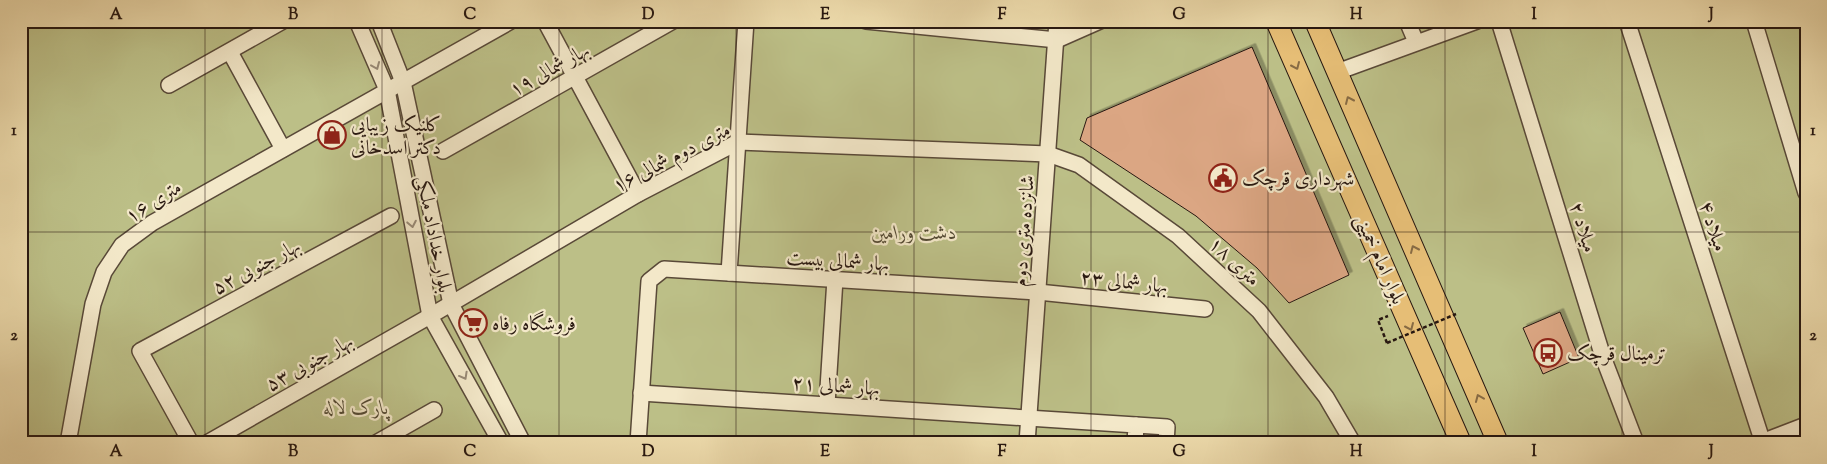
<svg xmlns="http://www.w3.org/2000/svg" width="1827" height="464" viewBox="0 0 1827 464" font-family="'Sorts Mill Goudy',Amiri,serif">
<defs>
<filter id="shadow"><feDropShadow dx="3.5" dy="-3.5" stdDeviation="0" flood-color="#0004"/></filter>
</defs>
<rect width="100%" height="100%" fill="#eddbac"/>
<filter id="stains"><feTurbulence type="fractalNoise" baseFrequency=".004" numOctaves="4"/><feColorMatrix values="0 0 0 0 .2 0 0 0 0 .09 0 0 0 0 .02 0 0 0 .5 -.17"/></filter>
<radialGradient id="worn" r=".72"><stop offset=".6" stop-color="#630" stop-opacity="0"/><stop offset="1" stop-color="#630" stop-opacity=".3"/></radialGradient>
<rect fill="#bcbf87" stroke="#726c4c" x="21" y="21" width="1785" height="422"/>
<g fill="#dba683" stroke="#281811" filter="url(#shadow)">
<path d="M1252,47L1349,275L1289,303L1257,268L1196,216L1080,140L1087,118Z"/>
<path d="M1560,312L1579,358L1543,374L1523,328Z"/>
</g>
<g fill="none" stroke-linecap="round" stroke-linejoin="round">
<defs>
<g id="minor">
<path d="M357,21L387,90L430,316L501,443"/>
<path d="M379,21L403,82L451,304L523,443"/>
<path d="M545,21L638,194"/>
<path d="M866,21L1057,40L1100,21"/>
<path d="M1407,21L1416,42"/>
<path d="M1499,21L1603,357L1636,443"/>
<path d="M1627,21L1763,443"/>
<path d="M1754,21L1806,193"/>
<path d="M230,52L283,149"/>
<path d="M1337,72L1477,21"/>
<path d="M169,85L283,21"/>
<path d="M443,151L673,21"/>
<path d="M729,273L746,21"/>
<path d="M641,393L1136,425L1135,443"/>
<path d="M827,404L835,279"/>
<path d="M1136,425L1167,427L1166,443"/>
<path d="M68,443L93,304L104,272L122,245L152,223L511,21"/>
<path d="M191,443L140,351L391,216"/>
<path d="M207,443L430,316L638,194L738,142L1048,154L1079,165L1178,236L1259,311L1326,397L1353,443"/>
<path d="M376,443L434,410"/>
<path d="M638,443L649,281L664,269L1038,292L1205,309"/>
<path d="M1027,443L1057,21"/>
<path d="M1759,443L1806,425"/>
</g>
<g id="major">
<path d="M1276,21L1461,443"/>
<path d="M1315,21L1498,443"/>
</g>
</defs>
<use href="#minor" stroke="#594938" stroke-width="18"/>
<use href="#major" stroke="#281811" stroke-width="22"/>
<path stroke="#281811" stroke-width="2.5" stroke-dasharray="4 2.5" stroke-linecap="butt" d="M1387,343L1378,320L1388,316"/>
<use href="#minor" stroke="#f3e8c9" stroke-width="15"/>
<use href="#major" stroke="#e6be76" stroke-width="20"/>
<path stroke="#281811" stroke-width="2.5" stroke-dasharray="4 2.5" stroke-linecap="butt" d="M1387,343L1456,314"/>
</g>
<defs><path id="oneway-chevron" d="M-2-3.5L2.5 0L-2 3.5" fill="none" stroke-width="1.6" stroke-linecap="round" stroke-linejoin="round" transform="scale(1.25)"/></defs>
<g stroke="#988a76">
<use href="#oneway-chevron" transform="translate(376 66) rotate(67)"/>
<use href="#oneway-chevron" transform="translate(412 224) rotate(79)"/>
<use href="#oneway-chevron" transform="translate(464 376) rotate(61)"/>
</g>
<g stroke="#876b44">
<use href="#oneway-chevron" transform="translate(1296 66) rotate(66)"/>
<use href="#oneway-chevron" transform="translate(1349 100) rotate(-114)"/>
<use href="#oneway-chevron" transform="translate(1414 249) rotate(-114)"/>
<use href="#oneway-chevron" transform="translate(1410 327) rotate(66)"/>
<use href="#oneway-chevron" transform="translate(1479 398) rotate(-113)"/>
</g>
<path fill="none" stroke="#281811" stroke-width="1" stroke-opacity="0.55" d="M205,21V443M382,21V443M559,21V443M736,21V443M914,21V443M1091,21V443M1268,21V443M1445,21V443M1622,21V443M21,232H1806"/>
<defs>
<symbol id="shop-ring" viewBox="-11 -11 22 22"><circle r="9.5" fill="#f3e8c9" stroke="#8f2418" stroke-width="1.5"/><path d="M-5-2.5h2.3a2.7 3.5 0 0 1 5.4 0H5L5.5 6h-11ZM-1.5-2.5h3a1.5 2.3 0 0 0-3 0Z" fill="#8f2418"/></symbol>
<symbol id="civic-ring" viewBox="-11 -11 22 22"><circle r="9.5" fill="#f3e8c9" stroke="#8f2418" stroke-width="1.5"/><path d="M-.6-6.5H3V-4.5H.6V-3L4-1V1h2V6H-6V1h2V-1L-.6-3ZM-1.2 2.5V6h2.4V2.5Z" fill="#8f2418"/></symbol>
<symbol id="supermarket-ring" viewBox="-11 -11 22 22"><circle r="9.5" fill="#f3e8c9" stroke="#8f2418" stroke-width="1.5"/><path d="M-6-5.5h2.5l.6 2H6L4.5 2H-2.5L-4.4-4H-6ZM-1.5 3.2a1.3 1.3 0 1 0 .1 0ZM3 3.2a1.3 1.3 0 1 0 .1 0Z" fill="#8f2418"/></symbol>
<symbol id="bus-ring" viewBox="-11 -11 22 22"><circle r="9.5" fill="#f3e8c9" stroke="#8f2418" stroke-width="1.5"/><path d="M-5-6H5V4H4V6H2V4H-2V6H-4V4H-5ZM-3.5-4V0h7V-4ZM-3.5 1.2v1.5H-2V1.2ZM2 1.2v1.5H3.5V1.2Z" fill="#8f2418"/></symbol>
</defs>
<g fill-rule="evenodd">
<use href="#shop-ring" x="316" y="119" width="32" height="32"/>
<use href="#civic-ring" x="1207" y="162" width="32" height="32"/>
<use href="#supermarket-ring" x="457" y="307" width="32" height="32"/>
<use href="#bus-ring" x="1532" y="337" width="32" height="32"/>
</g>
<g text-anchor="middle" stroke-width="4.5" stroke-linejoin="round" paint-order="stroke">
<g font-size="20" fill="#281811" stroke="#f3e8c9">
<text transform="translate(549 69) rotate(-29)" y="7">بهار شمالی ۱۹</text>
<text transform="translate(671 157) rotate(-27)" y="7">۱۶ متری دوم شمالی</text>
<text transform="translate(153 201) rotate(-32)" y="7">۱۶ متری</text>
<text transform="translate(1714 226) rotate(72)" y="7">میلاد ۴</text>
<text transform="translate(1584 227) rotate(73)" y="7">میلاد ۲</text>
<text transform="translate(1023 231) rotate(-86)" y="7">شانزده متری دوم</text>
<text transform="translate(435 234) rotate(79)" y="7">بلوار خداداد ملکی</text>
<text transform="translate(1381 259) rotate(66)" y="7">بلوار امام خمینی</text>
<text transform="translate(838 260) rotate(4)" y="7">بهار شمالی بیست</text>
<text transform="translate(1235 261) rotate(43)" y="7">۱۸ متری</text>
<text transform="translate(256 266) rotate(-28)" y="7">بهار جنوبی ۵۲</text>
<text transform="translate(1124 281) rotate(6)" y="7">بهار شمالی ۲۳</text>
<text transform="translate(309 362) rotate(-29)" y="7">بهار جنوبی ۵۳</text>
<text transform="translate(836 385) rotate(4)" y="7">بهار شمالی ۲۱</text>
</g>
<g font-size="20" fill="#281811" stroke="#f3e8c9" text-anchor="start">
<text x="351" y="131">کلنیک زیبایی<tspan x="351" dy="23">دکتر اسدخانی</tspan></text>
<text x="1242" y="185">شهرداری قرچک</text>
<text x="492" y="330">فروشگاه رفاه</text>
<text x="1567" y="360">ترمینال قرچک</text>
</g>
<g font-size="20" font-style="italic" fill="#544a34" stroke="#f3e8c9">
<text x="914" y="239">دشت ورامین</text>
<text x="356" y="414">پارک لاله</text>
</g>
</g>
<rect width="1827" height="464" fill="none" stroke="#eddbac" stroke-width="55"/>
<rect x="28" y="28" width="1772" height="408" fill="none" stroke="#281811" stroke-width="2"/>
<g font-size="16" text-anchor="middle" font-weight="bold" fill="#281811">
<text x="116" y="19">A</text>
<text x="293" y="19">B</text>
<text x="470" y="19">C</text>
<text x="648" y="19">D</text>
<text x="825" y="19">E</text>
<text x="1002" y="19">F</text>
<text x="1179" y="19">G</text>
<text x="1356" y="19">H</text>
<text x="1534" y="19">I</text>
<text x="1711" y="19">J</text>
<text x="14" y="135">1</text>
<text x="1813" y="135">1</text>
<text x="14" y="340">2</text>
<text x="1813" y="340">2</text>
<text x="116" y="456">A</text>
<text x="293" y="456">B</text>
<text x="470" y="456">C</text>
<text x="648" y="456">D</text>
<text x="825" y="456">E</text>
<text x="1002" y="456">F</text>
<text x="1179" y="456">G</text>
<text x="1356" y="456">H</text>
<text x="1534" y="456">I</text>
<text x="1711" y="456">J</text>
</g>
<rect width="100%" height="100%" filter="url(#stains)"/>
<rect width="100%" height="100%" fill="url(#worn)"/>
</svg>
